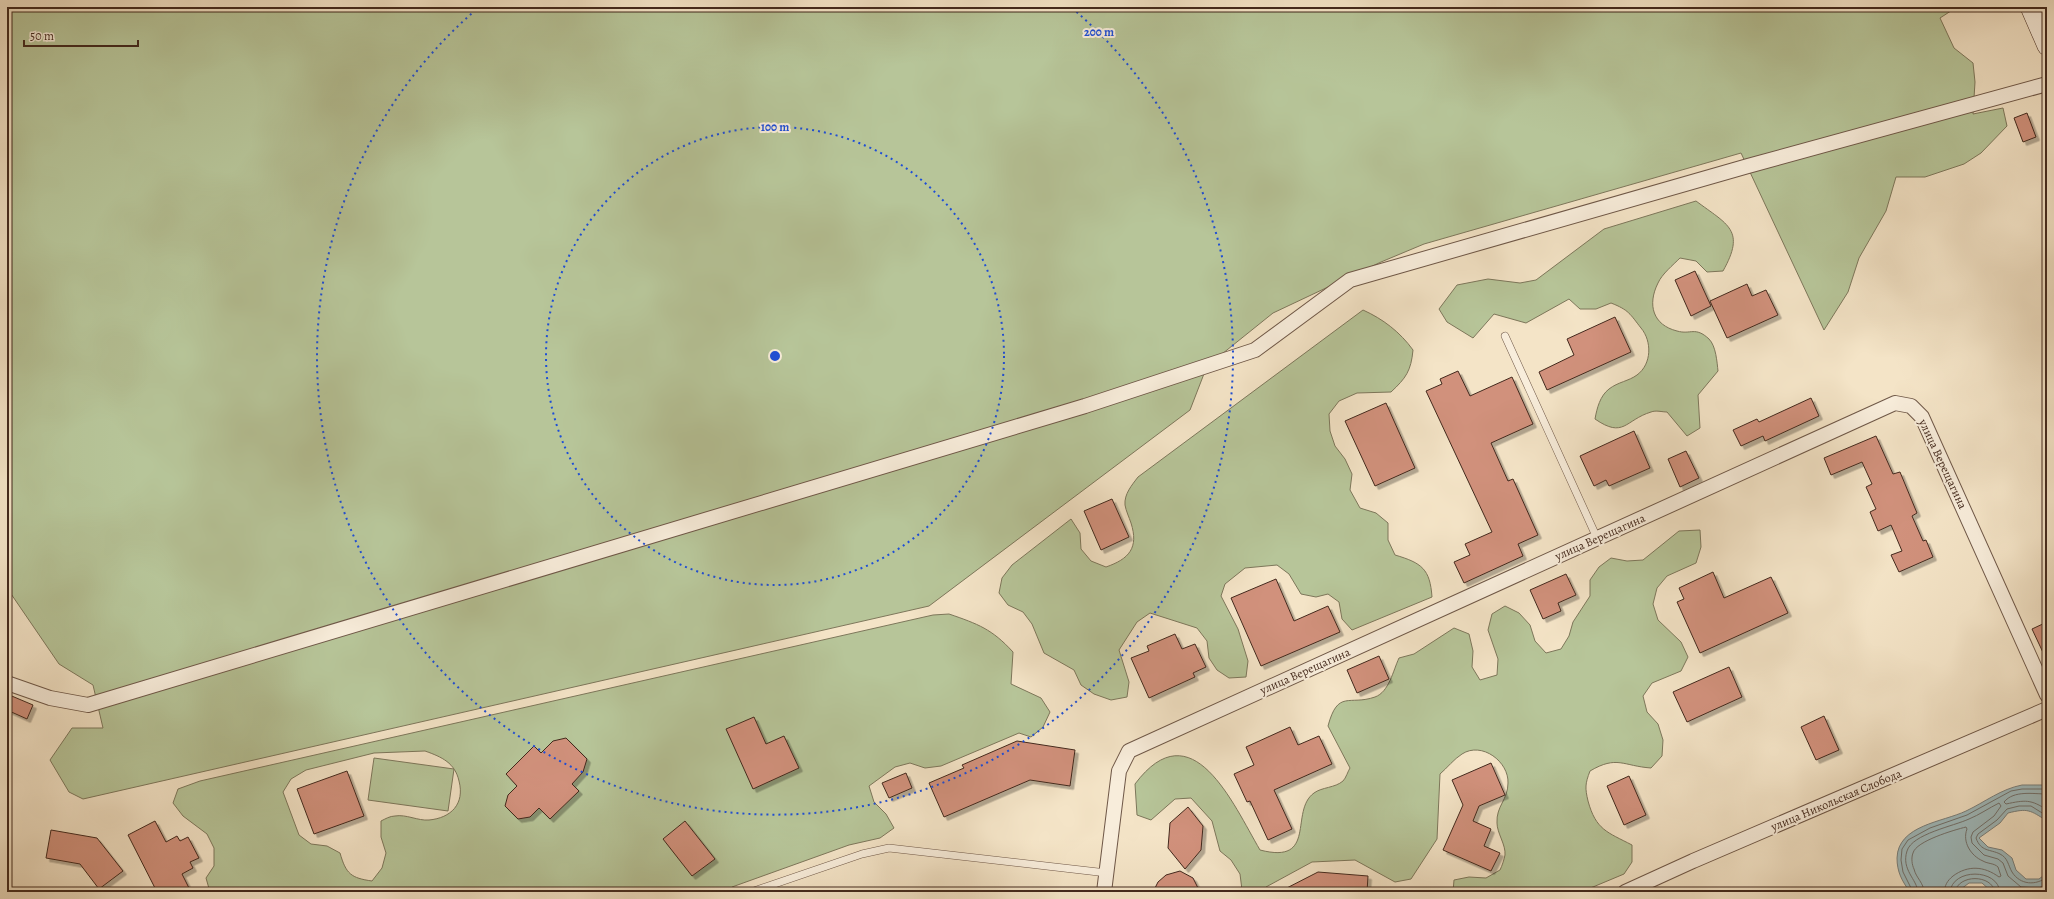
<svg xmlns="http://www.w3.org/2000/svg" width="2054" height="899" viewBox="0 0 2054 899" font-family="Alegreya,serif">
<defs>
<filter id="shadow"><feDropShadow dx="3.5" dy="3.5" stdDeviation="0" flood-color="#0004"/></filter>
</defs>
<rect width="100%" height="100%" fill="#f4e4c7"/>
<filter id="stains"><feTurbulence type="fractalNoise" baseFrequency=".005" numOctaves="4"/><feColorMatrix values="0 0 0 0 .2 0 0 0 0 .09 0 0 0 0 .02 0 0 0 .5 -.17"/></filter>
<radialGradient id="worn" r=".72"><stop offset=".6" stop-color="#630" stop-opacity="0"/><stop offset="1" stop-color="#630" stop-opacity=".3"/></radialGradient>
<g fill="#b7c599" stroke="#7d775b" fill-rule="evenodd">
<path d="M7,7H1957L1940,18L1954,48L1973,63L1975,82L1973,114L2003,108L2007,126L1981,153L1964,164L1925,177H1896L1886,211L1859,258L1848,292L1824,330L1741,153L1424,244L1381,262L1273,313L1207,366L1190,410L929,606L83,799L69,792L50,760L72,728H103L93,685L59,664L7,588Z"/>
<path d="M1696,201C1728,225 1746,230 1723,271L1707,272L1696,261L1680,258C1673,265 1662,274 1658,283C1647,305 1653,325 1677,331C1691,335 1695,326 1709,339C1716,346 1717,362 1718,371L1698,395L1700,428L1687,436L1667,412C1662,412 1656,410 1651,412C1625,420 1624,439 1595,419C1597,408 1600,396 1609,389C1618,382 1629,381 1637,375C1652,364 1652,341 1641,328C1630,314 1629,310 1611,303L1596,309H1580L1569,299L1526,323L1494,314L1473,338L1447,322L1439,309L1457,285L1488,279L1520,283L1536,280L1604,229Z"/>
<path d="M1363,310C1383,319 1400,332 1413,350C1411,371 1406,378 1391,392L1357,393L1339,401L1329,414L1330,431L1335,446L1345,459L1352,474L1350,490L1360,508L1376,513L1388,523V540L1395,555C1422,563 1430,569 1432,597L1352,630L1342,619L1339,602L1328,594L1316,597L1301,594L1289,574L1277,565L1245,568L1225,584L1221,596L1238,629L1248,661L1246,677L1229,678L1217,670L1209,658L1207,641L1197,628L1150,613L1137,622L1119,650L1129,682L1127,697L1111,700L1094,694L1081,685L1074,670L1044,653L1032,624L1023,612L1008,605L999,593L1002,578L1012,565L1071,519L1080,533L1081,549L1091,561L1106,567C1129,559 1139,548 1131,523C1129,517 1126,511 1125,505C1124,494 1132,485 1138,477Z"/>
<path d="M1700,530L1701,547L1696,563L1667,576L1657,588L1653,604L1658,620L1681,642L1688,657L1681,671L1652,683L1643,696L1647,712L1658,724L1663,740L1662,756L1651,768C1623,766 1617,755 1590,771C1585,784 1585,788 1588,801C1596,830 1607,832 1632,845V862L1624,874L1581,892H1453L1454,880L1469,877L1486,878L1500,870C1502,866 1504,860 1505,855C1506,845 1497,833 1497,823C1496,806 1508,800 1508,783C1509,762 1482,741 1462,754C1454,759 1447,768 1440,774L1437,839L1411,879L1395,882L1355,860L1312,862L1266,887L1262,892H1247L1242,890L1240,874L1231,860L1220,851L1212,821L1191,798L1175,799L1151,820L1137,815L1135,784C1192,708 1233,804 1260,850C1318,865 1289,811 1314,793C1322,787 1335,788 1343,781C1346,778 1348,771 1350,768L1328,726C1338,689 1349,706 1375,697C1389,692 1393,671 1399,658L1414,654L1454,628L1469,634L1473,651L1472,667L1480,680L1497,675L1498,659L1488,630L1492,614L1505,606L1519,613L1530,625L1535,641L1546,653L1561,649L1569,636L1573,622L1590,596V580L1599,567L1611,558L1627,561L1643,560L1679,531Z"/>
<path d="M949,614C978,624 992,629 1013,652L1011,684L1041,698L1050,712L1043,727L1031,737L1019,733L941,766L925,768L910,763L895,767L869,786L874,802L886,814L894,828L880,838L849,845L732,887V892H210L206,878L214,866V848L207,834L183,816L173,803L178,789L200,781L933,615ZM425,751C442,757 455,763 459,781C465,804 451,818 429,820C418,821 406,814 395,816C390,816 385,819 381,821V837L386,853L382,868L372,881C351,878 346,874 340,853L327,846L311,844L299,835L283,792L291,779L306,770L374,753Z"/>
<path d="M374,758L454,769L448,811L368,800Z"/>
</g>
<path fill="#a0bcbf" stroke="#7b817e" d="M2022,785H2047V821C2030,810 2028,808 2008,813L2000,823L1979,838L1988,847L2002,850L2012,858L2016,870L2026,879H2039L2047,873V892H1992L1982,883H1969L1957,892H1910C1902,881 1897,872 1897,858C1898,825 1943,822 1966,811C1985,802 2001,789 2022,785Z"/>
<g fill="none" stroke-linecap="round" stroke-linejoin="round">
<g stroke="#72726e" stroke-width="1">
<path d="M2047,794C2033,794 2014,790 2004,802L2006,804C2025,800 2031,799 2047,810"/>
<path d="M2047,816L2031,806H2019L2007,809L1997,820L1978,834L1976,838C1981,852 1990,849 2000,854C2008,858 2008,865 2012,872C2020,885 2036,886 2047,877"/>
<path d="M1913,892L1903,872L1901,860L1902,849L1908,840L1930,828L1967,815L2011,791L2022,789H2047"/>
<path d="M1918,892C1917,879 1901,870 1907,851C1912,834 1954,826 1969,819C1979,815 1989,808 1999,803L2001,806L1994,816L1973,832L1971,837L1972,843L1984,855L1998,859L2003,863L2008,876L2021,887L2039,888L2047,884"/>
<path d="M1924,892C1924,883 1916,878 1914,869C1912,865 1911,858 1913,853C1916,841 1954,830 1966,827L1967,829C1962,842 1971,856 1983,861C1988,864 1994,863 1998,867L2001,876L1999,877C1984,866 1968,865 1953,876C1947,881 1945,885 1944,892"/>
<path d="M1950,892C1952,868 1998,868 2000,892"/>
<path d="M1955,892C1958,874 1992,874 1995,892"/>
</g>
</g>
<g fill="#d1917c" stroke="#43291d" filter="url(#shadow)">
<path d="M2027,113L2036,137L2023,142L2014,118Z"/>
<path d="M1695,271L1711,306L1691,316L1675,280Z"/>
<path d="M1747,284L1752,296L1766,290L1778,315L1727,338L1710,301Z"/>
<path d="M1615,317L1631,352L1547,390L1539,372L1574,355L1567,339Z"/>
<path d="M1458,371L1470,396L1512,377L1533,424L1491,443L1508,481L1513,479L1538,535L1518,544L1523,556L1464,583L1454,562L1470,555L1465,544L1492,532L1426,391L1442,384L1440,379Z"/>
<path d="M1811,398L1819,416L1765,441L1763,436L1741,446L1733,430L1757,419L1759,422Z"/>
<path d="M1386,403L1415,468L1375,486L1345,421Z"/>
<path d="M1634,431L1650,468L1609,486L1606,480L1594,486L1580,456Z"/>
<path d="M1876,436L1893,474L1900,472L1917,513L1912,516L1923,541L1926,540L1933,557L1899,572L1891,555L1902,551L1891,525L1878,531L1870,512L1876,509L1866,487L1872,484L1862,462L1831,475L1824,458Z"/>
<path d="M1686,451L1699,478L1680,487L1668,459Z"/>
<path d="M1112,499L1129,537L1101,550L1084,511Z"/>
<path d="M1713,572L1724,598L1771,577L1788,613L1700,653L1677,602L1684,599L1679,588Z"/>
<path d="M1566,574L1576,595L1558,603L1561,611L1543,619L1530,590Z"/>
<path d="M1276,579L1294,621L1328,606L1340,632L1261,666L1231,598Z"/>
<path d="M2047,622V661L2032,629Z"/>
<path d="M1175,634L1182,649L1195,644L1206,667L1193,673L1195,677L1149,698L1131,658L1149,651L1147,646Z"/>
<path d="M1379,656L1389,679L1357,693L1347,670Z"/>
<path d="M1729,667L1742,697L1687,722L1673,692Z"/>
<path d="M7,694L33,705L27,719L7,710Z"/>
<path d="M1824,716L1839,750L1816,760L1801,727Z"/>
<path d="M754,717L766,744L784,736L799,768L753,789L726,729Z"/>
<path d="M1290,727L1298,745L1319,736L1332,764L1274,790L1292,829L1268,840L1250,801L1247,802L1234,774L1254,765L1246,747Z"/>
<path d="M566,738L587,759L583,772L572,784L579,791L550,819L539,808L530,817L518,819L505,806L508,795L517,786L506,774L534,746L541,753L553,741Z"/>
<path d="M1017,741L1075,750L1070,786L1030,780L944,817L929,783L964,768L962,765Z"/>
<path d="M1491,763L1505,795L1479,806L1473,821L1491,829L1484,846L1500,853L1491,871L1443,850L1463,805L1452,780Z"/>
<path d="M347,771L364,816L314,834L297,789Z"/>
<path d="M906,773L912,788L889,798L882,783Z"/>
<path d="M1629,776L1646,815L1624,825L1607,786Z"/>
<path d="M1188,807L1203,826L1201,850L1185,869L1168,848L1170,823Z"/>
<path d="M155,821L166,842L177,836L180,841L188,837L199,858L190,862L193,868L182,874L191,892H157L128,835Z"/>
<path d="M685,821L715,859L692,876L663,839Z"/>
<path d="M51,830L97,838L123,871L99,889L80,864L46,858Z"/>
<path d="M1180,871L1193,878L1200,892H1153L1158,882L1166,875Z"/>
<path d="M1318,872L1368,876L1367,892H1279Z"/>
</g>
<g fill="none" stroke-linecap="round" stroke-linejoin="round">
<defs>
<g id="lane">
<path d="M1505,336L1597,538"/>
<path d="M751,892L862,854L889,848L1107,873"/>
</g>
<g id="street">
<path d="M7,683L50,698L88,705L1085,406L1255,350L1350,280L1748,166L2047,84"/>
<path d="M1104,892L1119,771L1129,751L1895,403L1911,406L1922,417L2047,695"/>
<path d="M1625,892L1693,861L2047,709"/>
</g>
<path id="secondary" d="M2030,7L2047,46"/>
</defs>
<use href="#lane" stroke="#6f5848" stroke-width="8"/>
<use href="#street" stroke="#6f5848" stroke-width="16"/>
<use href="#secondary" stroke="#43291d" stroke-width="20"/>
<use href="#lane" stroke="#f8eddb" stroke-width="7"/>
<use href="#street" stroke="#f8eddb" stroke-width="14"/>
<use href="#secondary" stroke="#f8eddb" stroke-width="19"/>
</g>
<g fill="none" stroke="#1d4ed8" stroke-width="2" stroke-dasharray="2 4">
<circle cx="775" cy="356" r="229"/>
<path d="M1072 8A458 458 0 1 1 478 8"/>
</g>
<g text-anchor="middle" stroke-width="4" stroke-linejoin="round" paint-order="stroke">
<g font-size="12" fill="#43291d" stroke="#f8eddb">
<text transform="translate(1943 464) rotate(65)" y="4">улица Верещагина</text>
<text transform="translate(1600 537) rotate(-24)" y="4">улица Верещагина</text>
<text transform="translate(1305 671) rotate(-24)" y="4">улица Верещагина</text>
<text transform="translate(1836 800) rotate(-23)" y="4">улица Никольская Слобода</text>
</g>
</g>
<circle cx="775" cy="356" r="6" fill="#1d4ed8" stroke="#f8eddb" stroke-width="2"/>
<g font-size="12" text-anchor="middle" font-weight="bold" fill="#1d4ed8" stroke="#f8eddb" stroke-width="4" stroke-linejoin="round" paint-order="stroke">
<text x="1099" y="36">200 m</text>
<text x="775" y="131">100 m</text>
</g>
<rect width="2054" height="899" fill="none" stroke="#f4e4c7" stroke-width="24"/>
<rect x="8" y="8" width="2038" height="883" fill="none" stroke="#43291d" stroke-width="2"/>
<rect x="12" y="12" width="2030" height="875" fill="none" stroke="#43291d"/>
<path d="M24 40v6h114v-6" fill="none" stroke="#43291d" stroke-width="2"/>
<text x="30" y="40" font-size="12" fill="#43291d" stroke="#f8eddb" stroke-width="3" paint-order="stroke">50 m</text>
<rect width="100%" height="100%" filter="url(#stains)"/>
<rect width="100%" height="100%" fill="url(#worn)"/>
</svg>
